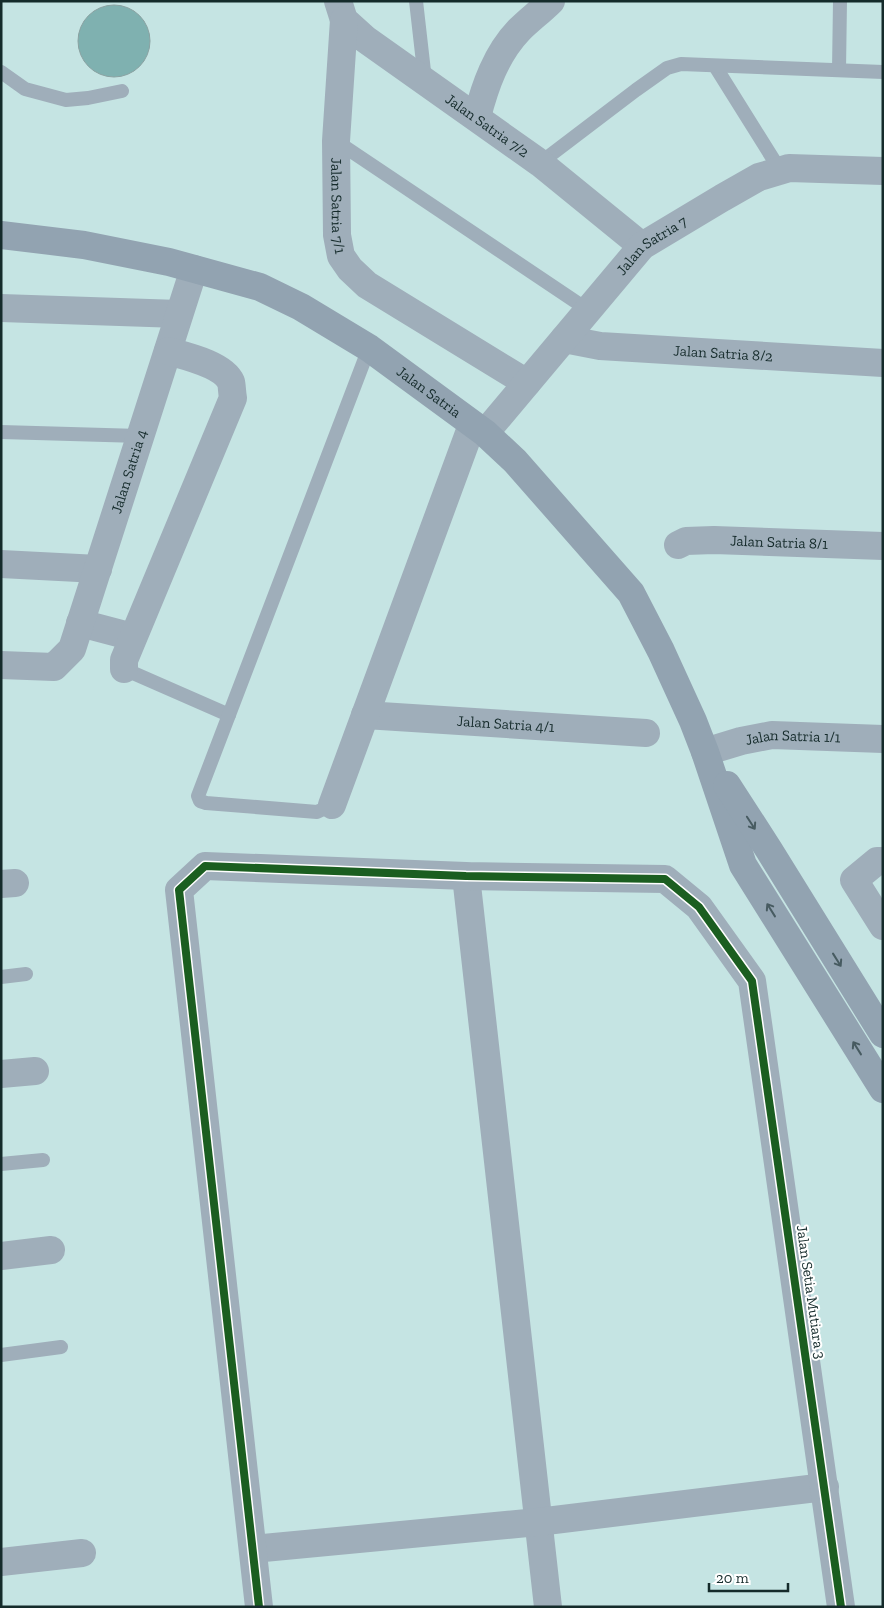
<svg xmlns="http://www.w3.org/2000/svg" width="884" height="1608" viewBox="0 0 884 1608" font-family="'Zilla Slab',serif">
<rect width="100%" height="100%" fill="#c5e4e3"/>
<circle fill="#7fb1b0" stroke="#8aa2a2" cx="114" cy="41" r="36"/>
<g fill="none" stroke-linecap="round" stroke-linejoin="round">
<g stroke="#9faeba" stroke-width="14">
<path d="M416,1L425,80"/>
<path d="M715,66L780,170"/>
<path d="M839,70L840,1"/>
<path d="M1,72L25,89L66,100L88,98L122,91"/>
<path d="M336,141L588,310"/>
<path d="M540,163L636,90L667,68L681,64L883,72"/>
<path d="M1,432L140,436"/>
<path d="M124,669L229,715"/>
<path d="M332,805L317,812L206,803L200,801L198,796L369,348"/>
<path d="M1,977L26,974"/>
<path d="M1,1164L43,1160"/>
<path d="M1,1355L61,1347"/>
</g>
<g stroke="#9faeba" stroke-width="28">
<path id="s1" d="M338,1L344,20L365,39L540,163L642,246"/>
<path id="s2" d="M344,20L336,141L337,235L341,256L350,269L367,285L527,383"/>
<path d="M477,117C485,86 496,54 519,30C529,20 541,11 551,1"/>
<path d="M1,308L179,314"/>
<path id="s3" d="M564,339L600,346L883,363"/>
<path id="s4" d="M485,433L642,246L722,198L759,177L789,168L883,171"/>
<path id="s5" d="M678,545L686,541L714,540L883,546"/>
<path d="M1,564L98,569"/>
<path d="M80,623L133,637"/>
<path id="s6" d="M1,665L54,667L72,649L194,269"/>
<path d="M124,669V660L233,398C232,393 232,386 231,382C223,364 185,356 168,351"/>
<path id="s7" d="M365,715L646,733"/>
<path id="s8" d="M705,752L741,741L772,735L883,739"/>
<path d="M332,805L472,425"/>
<path d="M883,861H877L854,880L883,926"/>
<path d="M466,876L548,1607"/>
<path d="M1,884L15,883"/>
<path d="M1,1074L35,1071"/>
<path d="M1,1256L51,1250"/>
<path d="M253,1549L538,1522L825,1487"/>
<path d="M1,1562L82,1553"/>
<path d="M259,1607L179,890L205,866L466,876L665,879L699,907L752,981L841,1607"/>
</g>
<g stroke="#92a3b1" stroke-width="28">
<path id="s9" d="M1,235L84,245L169,262L260,287L301,307L369,348L485,433L515,461L631,593L661,651L693,721L705,752L743,865L883,1089"/>
<path d="M727,785L769,850L883,1034"/>
</g>
<defs>
<path id="cycleway" d="M259,1607L179,890L205,866L466,876L665,879L699,907L752,981L841,1607"/>
</defs>
<use href="#cycleway" stroke="#fff" stroke-width="11"/>
<use href="#cycleway" stroke="#1b5e20" stroke-width="8"/>
</g>
<defs><path id="oneway-shaft" d="M-6 0H5M1.5-3L5.5 0L1.5 3" fill="none" stroke-width="1.6" stroke-linecap="round" stroke-linejoin="round" transform="scale(1.25)"/></defs>
<g stroke="#475b61">
<use href="#oneway-shaft" transform="translate(751 823) rotate(57)"/>
<use href="#oneway-shaft" transform="translate(771 910) rotate(-122)"/>
<use href="#oneway-shaft" transform="translate(837 960) rotate(58)"/>
<use href="#oneway-shaft" transform="translate(857 1048) rotate(-122)"/>
</g>
<g text-anchor="middle" stroke-width="4" stroke-linejoin="round" paint-order="stroke">
<g font-size="15" fill="#152b2b" stroke="#fff">
<text dy="5" stroke="none"><textPath href="#s1" startOffset="198">Jalan Satria 7/2</textPath></text>
<text dy="5" stroke="none"><textPath href="#s2" startOffset="186">Jalan Satria 7/1</textPath></text>
<text dy="5" stroke="none"><textPath href="#s4" startOffset="252">Jalan Satria 7</textPath></text>
<text dy="5" stroke="none"><textPath href="#s3" startOffset="160">Jalan Satria 8/2</textPath></text>
<text dy="5" stroke="none"><textPath href="#s9" startOffset="464">Jalan Satria</textPath></text>
<text dy="5" stroke="none"><textPath href="#s6" startOffset="265">Jalan Satria 4</textPath></text>
<text dy="5" stroke="none"><textPath href="#s5" startOffset="102">Jalan Satria 8/1</textPath></text>
<text dy="5" stroke="none"><textPath href="#s7" startOffset="141">Jalan Satria 4/1</textPath></text>
<text dy="5" stroke="none"><textPath href="#s8" startOffset="90">Jalan Satria 1/1</textPath></text>
<text transform="translate(811 1292) rotate(82)" y="5">Jalan Setia Mutiara 3</text>
</g>
</g>
<rect width="884" height="1608" fill="none" stroke="#152b2b" stroke-width="5"/>
<path d="M709 1583v8h79v-8" fill="none" stroke="#152b2b" stroke-width="2.5"/>
<text x="716" y="1583" font-size="15" fill="#152b2b" stroke="#ffffff" stroke-width="4" paint-order="stroke">20 m</text>
</svg>
